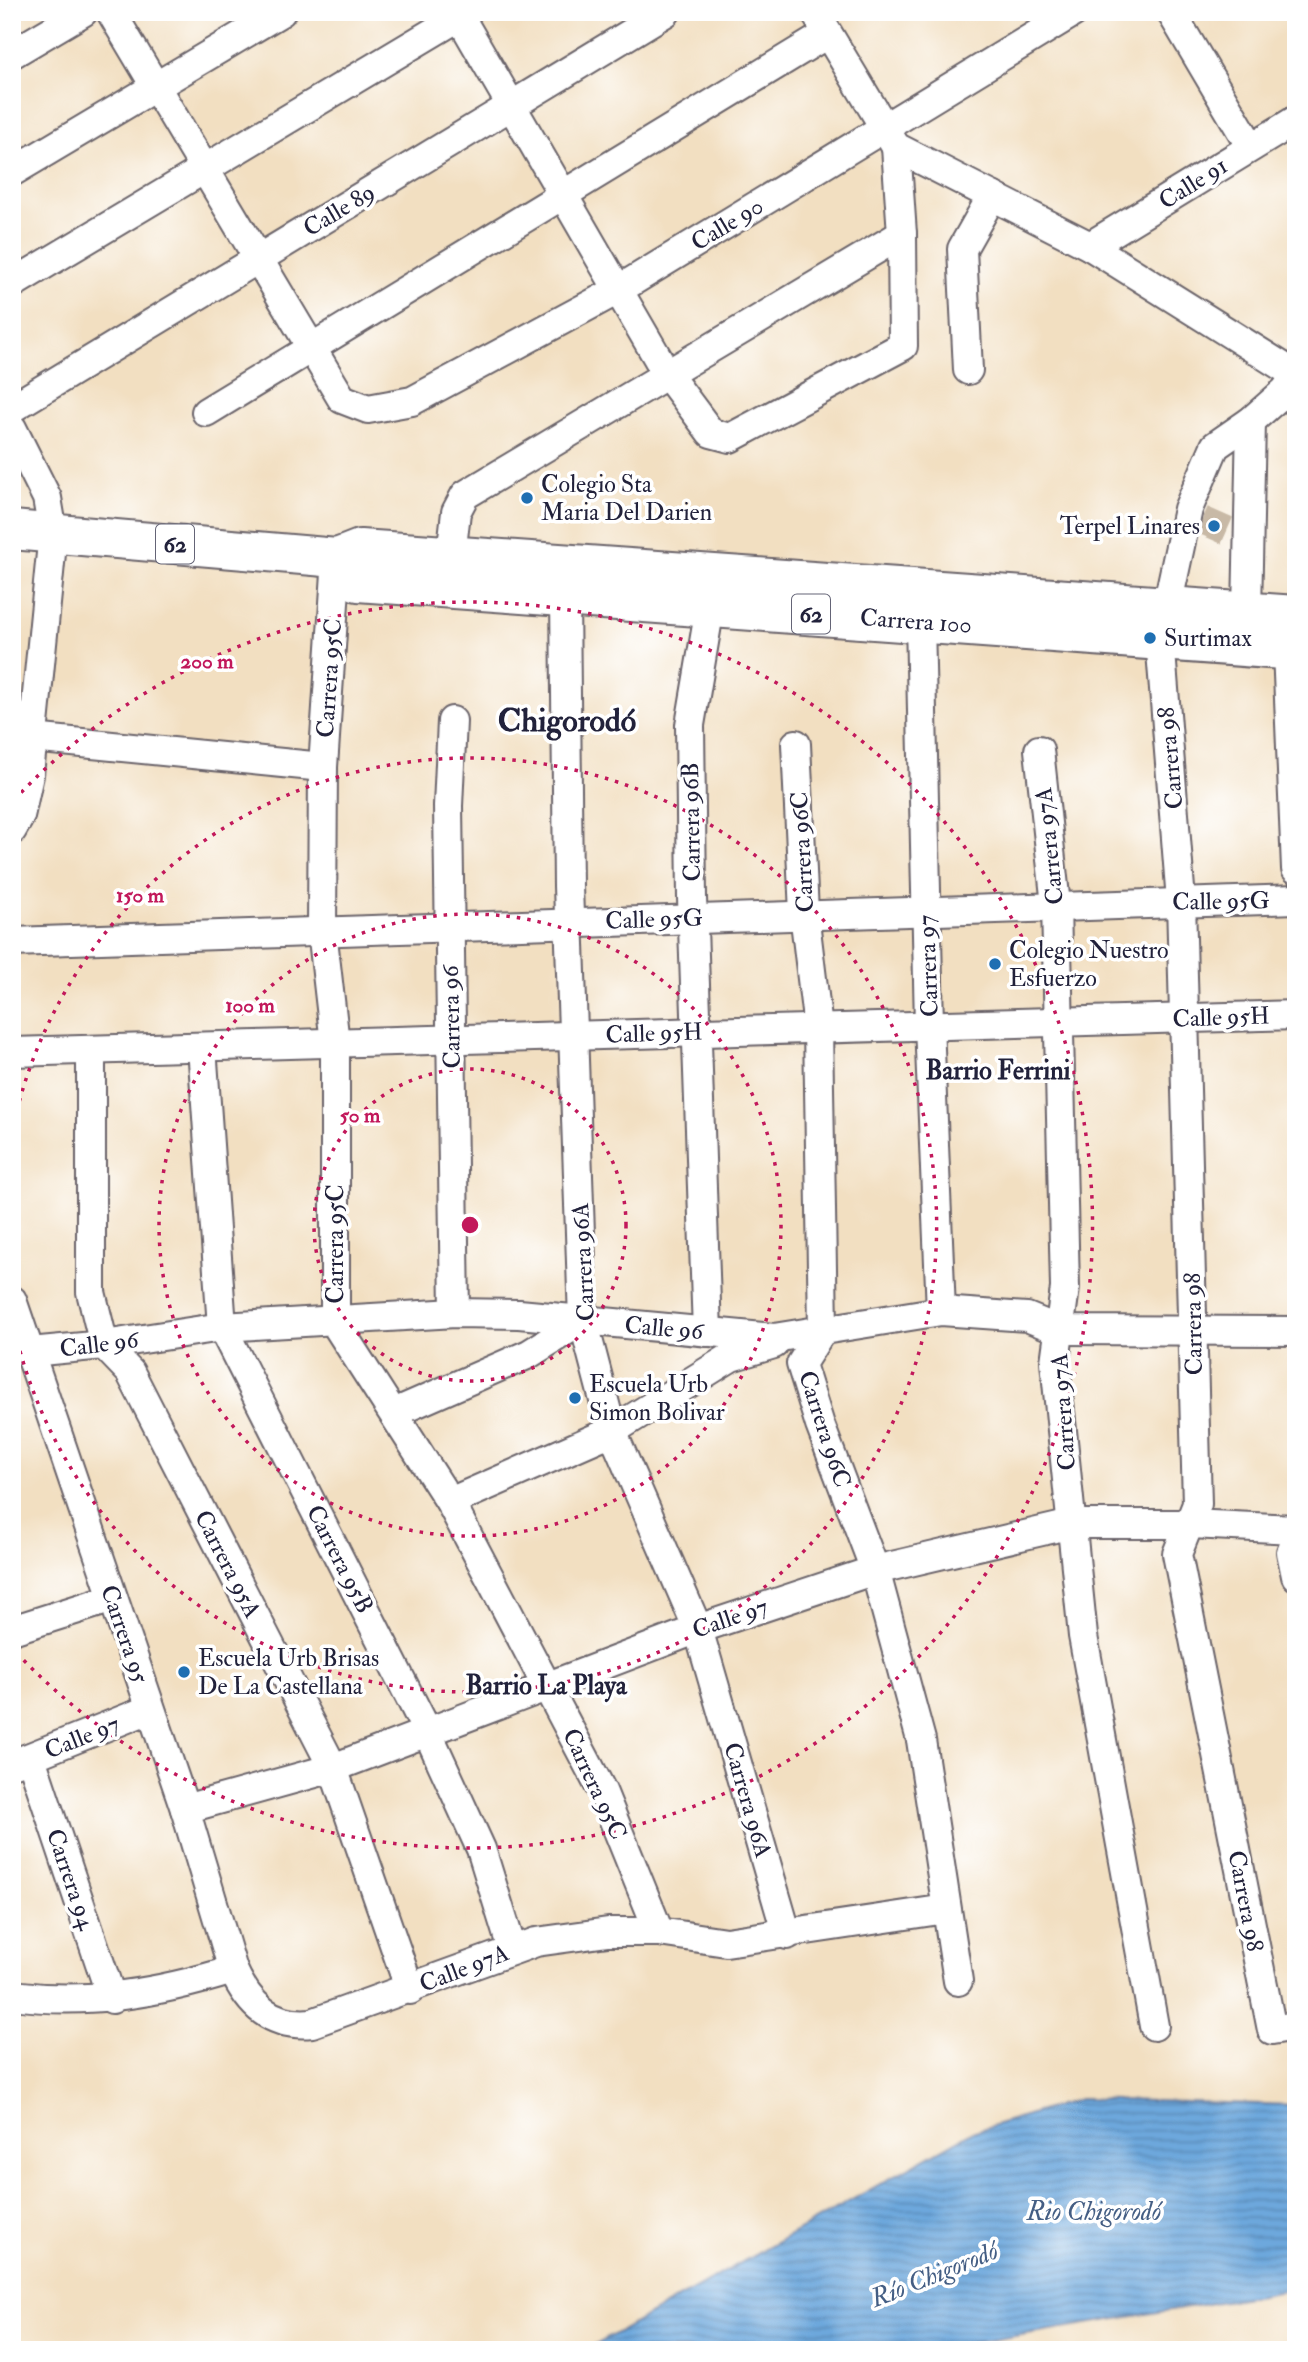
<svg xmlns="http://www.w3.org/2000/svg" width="1308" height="2362" viewBox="0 0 1308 2362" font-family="'IM FELL Double Pica',serif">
<defs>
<pattern id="water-rules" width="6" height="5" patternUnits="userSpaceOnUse" patternTransform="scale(1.75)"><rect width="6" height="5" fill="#6da8dd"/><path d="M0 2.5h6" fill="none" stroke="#5988b4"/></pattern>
</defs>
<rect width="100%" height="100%" fill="#fff"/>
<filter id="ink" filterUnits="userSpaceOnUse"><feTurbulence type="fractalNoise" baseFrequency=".0143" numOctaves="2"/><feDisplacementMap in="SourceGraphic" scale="14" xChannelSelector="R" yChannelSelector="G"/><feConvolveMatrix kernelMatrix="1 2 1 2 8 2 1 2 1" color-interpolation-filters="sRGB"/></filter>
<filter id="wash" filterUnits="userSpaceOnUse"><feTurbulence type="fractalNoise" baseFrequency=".00686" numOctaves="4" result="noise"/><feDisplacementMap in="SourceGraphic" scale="28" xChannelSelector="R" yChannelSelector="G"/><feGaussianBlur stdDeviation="1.57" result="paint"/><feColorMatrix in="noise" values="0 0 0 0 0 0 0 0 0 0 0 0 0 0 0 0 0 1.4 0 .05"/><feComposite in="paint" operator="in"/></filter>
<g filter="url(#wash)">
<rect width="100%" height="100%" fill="#f2dfc1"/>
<path fill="url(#water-rules)" stroke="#48658c" stroke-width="2" d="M1080,2099L1296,2105V2289L931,2350H587L972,2132Z"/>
</g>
<g filter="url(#ink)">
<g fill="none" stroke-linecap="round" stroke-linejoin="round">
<path stroke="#c8b9a6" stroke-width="28" stroke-dasharray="28 14" stroke-linecap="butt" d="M1202,520L1227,531"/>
<defs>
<g id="minor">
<path d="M111,12L342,399L368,409L412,401L618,290L1074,12"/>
<path d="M457,12L667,374L711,433L730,438L903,346L902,234L896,147"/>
<path d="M815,12L896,147L1090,246L1296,375"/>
<path d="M1171,12L1251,147"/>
<path d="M12,54L83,12"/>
<path d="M12,172L281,12"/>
<path d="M1090,246L1296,120"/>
<path d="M12,284L467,12"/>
<path d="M968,370L962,249L992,196"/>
<path d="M1296,376L1285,391L1251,421L1215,446L1188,509L1160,639L1181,901L1197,1504L1177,1554L1272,2030L1296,2026"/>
<path d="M12,408L666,12"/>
<path d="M206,412L827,34"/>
<path d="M12,428L47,498L53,533L29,775L20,816L12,830"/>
<path d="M451,556L456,512L465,495L902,234"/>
<path d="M337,558L323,767L322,930L335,1043V1323L450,1502L602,1791L659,1932"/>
<path d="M565,597L568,886L583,1320L612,1431L698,1629L787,1935"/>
<path d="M1247,612L1251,421"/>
<path d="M920,621L929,1025L941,1311"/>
<path d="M1287,650L1296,869"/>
<path d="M452,721L448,806L455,1313"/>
<path d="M32,738L323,767"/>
<path d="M796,744L804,913L818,1028L823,1329L801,1364L820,1425L875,1570L921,1740L958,1981"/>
<path d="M1039,750L1056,905L1065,1288L1055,1362L1083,1636L1154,2026"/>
<path d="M12,942L1296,899"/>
<path d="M202,1047L222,1327L427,1731L481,1849L512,1949"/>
<path d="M91,1050V1292L104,1345L130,1372L333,1768L410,1990"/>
<path d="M12,1052L1296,1015"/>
<path d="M12,1300L185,1809L233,1970C249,2005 271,2027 312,2023L536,1942L608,1932H659L726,1942L946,1909"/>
<path d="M707,1332L692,898L690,725L710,607"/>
<path d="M30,1352L104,1345L222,1327L455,1313L519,1314L774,1338L941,1311L1027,1317L1059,1330L1296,1331"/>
<path d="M394,1413L529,1354L583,1320"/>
<path d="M450,1502L612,1431L731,1357L774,1344"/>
<path d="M1296,1540L1291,1552L1296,1576"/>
<path d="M12,1630L113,1598"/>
<path d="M31,1758L112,1999"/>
<path d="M15,1763L150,1709"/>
<path d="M185,1809L333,1768L698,1629L875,1570L1072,1524H1190L1296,1529"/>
<path d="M12,1995C89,2005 159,1993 233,1970"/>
</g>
<g id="highway">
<path d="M12,530L337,558L360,549L1296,615"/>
<path d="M337,558L358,582L1296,651"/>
</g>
</defs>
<use href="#minor" stroke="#6b646a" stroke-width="32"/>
<use href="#highway" stroke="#6b646a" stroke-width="42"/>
<use href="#minor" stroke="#fff" stroke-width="28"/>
<use href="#highway" stroke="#fff" stroke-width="38"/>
</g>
</g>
<g fill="none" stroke="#c2185b" stroke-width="3.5" stroke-dasharray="3.5 7">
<circle cx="470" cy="1225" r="156"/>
<circle cx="470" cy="1225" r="311"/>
<path d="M12 1132A467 467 0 1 1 12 1318"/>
<path d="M14 800A623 623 0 1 1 14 1650"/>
</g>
<g fill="#1f6fb2" stroke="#fff" stroke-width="2.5">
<circle cx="527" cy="498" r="7"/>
<circle cx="1214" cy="526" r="7"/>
<circle cx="1150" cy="638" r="7"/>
<circle cx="995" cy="964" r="7"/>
<circle cx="575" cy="1398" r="7"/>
<circle cx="184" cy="1672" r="7"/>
</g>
<g text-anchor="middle" stroke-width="7" stroke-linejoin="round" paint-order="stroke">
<g fill="#fff" stroke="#646476" stroke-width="2">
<rect x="156" y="524.5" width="38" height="39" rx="5"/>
<rect x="792" y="594.5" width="38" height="39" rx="5"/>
</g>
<g font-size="23" font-weight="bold" fill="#22223b">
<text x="175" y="552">62</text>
<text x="811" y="622">62</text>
</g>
<g font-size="24" fill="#22223b" stroke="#fff">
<text transform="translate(1193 183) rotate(-32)" y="8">Calle 91</text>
<text transform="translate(339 210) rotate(-31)" y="8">Calle 89</text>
<text transform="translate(727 224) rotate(-31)" y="8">Calle 90</text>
<text transform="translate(916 621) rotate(4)" y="8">Carrera 100</text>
<text transform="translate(329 678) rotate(-86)" y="8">Carrera 95C</text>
<text transform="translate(1170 758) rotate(-95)" y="8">Carrera 98</text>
<text transform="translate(691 822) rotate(-91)" y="8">Carrera 96B</text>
<text transform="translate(1049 846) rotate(-96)" y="8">Carrera 97A</text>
<text transform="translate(802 852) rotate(-93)" y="8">Carrera 96C</text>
<text transform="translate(1221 901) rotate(-1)" y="8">Calle 95G</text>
<text transform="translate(654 919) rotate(-2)" y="8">Calle 95G</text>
<text transform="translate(928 966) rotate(-92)" y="8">Carrera 97</text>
<text transform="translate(451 1017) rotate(-91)" y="8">Carrera 96</text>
<text transform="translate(1221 1017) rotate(-2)" y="8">Calle 95H</text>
<text transform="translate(654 1033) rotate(-2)" y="8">Calle 95H</text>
<text transform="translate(335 1244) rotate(-90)" y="8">Carrera 95C</text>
<text transform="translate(583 1262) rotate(-93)" y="8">Carrera 96A</text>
<text transform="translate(1193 1324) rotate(-91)" y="8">Carrera 98</text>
<text transform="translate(664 1328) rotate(5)" y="8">Calle 96</text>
<text transform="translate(99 1344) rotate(-7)" y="8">Calle 96</text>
<text transform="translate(1063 1412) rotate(-94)" y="8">Carrera 97A</text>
<text transform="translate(825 1429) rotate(72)" y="8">Carrera 96C</text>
<text transform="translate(340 1559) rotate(63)" y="8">Carrera 95B</text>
<text transform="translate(228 1564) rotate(63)" y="8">Carrera 95A</text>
<text transform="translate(730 1618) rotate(-19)" y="8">Calle 97</text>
<text transform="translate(125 1634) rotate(71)" y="8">Carrera 95</text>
<text transform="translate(82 1737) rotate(-22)" y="8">Calle 97</text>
<text transform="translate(595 1784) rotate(65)" y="8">Carrera 95C</text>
<text transform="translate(748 1800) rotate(74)" y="8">Carrera 96A</text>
<text transform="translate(71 1879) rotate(71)" y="8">Carrera 94</text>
<text transform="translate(1246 1901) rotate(79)" y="8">Carrera 98</text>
<text transform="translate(464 1968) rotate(-21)" y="8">Calle 97A</text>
</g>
<g font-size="24" fill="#22223b" stroke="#fff" text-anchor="start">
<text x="541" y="492">Colegio Sta<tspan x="541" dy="28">Maria Del Darien</tspan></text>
<text x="1200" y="534" text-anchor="end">Terpel Linares</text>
<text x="1164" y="646">Surtimax</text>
<text x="1009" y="958">Colegio Nuestro<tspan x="1009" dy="28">Esfuerzo</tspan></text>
<text x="589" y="1392">Escuela Urb<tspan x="589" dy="28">Simon Bolivar</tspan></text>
<text x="198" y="1666">Escuela Urb Brisas<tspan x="198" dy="28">De La Castellana</tspan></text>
</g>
<g font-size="26" font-weight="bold" fill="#22223b" stroke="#fff">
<text x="998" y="1079">Barrio Ferrini</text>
<text x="546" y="1694">Barrio La Playa</text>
</g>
<g font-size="26" font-style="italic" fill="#445e84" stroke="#fff">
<text x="1094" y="2220">Rio Chigorodó</text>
<text transform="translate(934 2274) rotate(-22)" y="9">Río Chigorodó</text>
</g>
<g font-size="32" font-weight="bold" fill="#22223b" stroke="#fff">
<text x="567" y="731">Chigorodó</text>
</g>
</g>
<circle cx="470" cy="1225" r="10" fill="#c2185b" stroke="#fff" stroke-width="3.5"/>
<g font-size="21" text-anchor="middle" font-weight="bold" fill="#c2185b" stroke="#fff" stroke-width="7" stroke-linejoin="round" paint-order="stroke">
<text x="207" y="668">200 m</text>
<text x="140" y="902">150 m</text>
<text x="250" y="1012">100 m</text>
<text x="360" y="1122">50 m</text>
</g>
<rect width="1308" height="2362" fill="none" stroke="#fff" stroke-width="42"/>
</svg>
